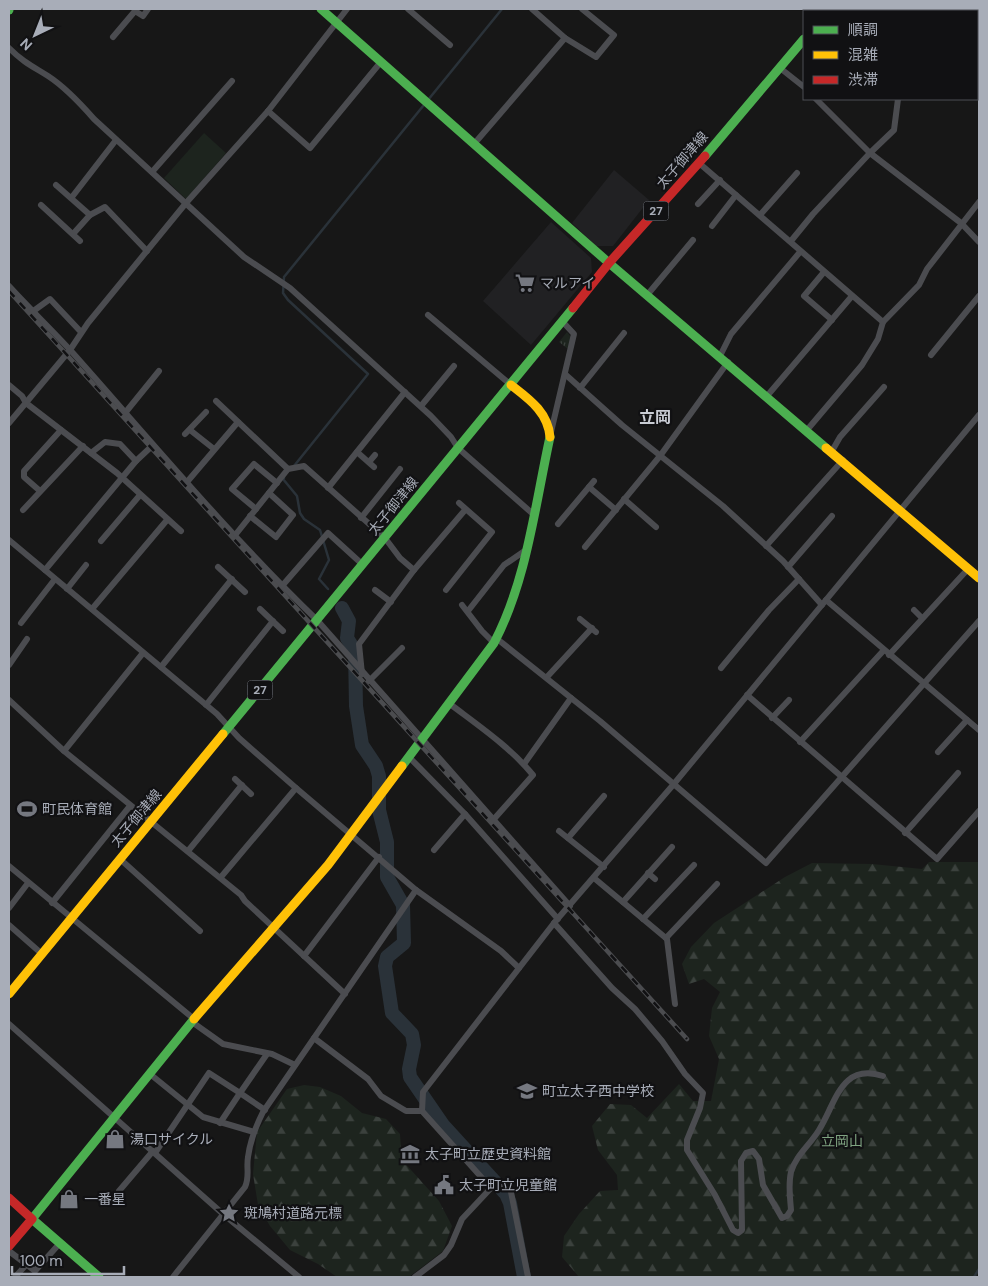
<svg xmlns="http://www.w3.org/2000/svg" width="988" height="1286" viewBox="0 0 988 1286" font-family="'DM Sans','Noto Sans JP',sans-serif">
<defs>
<pattern id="grass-tufts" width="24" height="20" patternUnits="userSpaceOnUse" patternTransform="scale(1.25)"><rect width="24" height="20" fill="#1d241e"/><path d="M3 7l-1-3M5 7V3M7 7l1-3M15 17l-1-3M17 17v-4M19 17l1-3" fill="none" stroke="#3b413d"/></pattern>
<pattern id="forest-firs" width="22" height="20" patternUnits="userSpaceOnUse" patternTransform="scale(1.25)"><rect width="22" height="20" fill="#1d241e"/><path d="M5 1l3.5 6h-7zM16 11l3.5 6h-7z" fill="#3b413d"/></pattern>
</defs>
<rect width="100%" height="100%" fill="#171717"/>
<g fill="#212123">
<path d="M614,170L649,200L613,246H596L572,223Z"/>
<path d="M551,222L591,258L592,272L531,345L483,301Z"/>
</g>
<path fill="url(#grass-tufts)" d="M567,332L571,337L568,349L559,342Z"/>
<g fill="url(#forest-firs)">
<path d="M929,862H979V1273L976,1277H579L562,1257L564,1236L579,1214L600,1191L618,1190L617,1175L598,1150L592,1126L610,1104L631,1105L647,1118L679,1084L693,1101H711L719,1059L709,1036L712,1008L720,992L704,979L689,984L682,964L691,947L714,923L785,877L812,863L872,864L922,869Z"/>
<path d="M304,1085L320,1087L341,1096L362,1113L386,1119L400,1134L402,1160L439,1201L452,1226L443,1251L409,1277H337L318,1264L290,1250L270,1226L258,1205L253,1174L257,1132L287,1089Z"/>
</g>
<path fill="#1d241e" d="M204,133L226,153L186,199L164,178Z"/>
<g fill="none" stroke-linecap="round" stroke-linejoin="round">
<g stroke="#2a3239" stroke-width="2.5">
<path d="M294,466L368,374L288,300L283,293L284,277L502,9"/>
<path d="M284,478L283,479L297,496L300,513L304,519L320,530L329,560L319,579L328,589"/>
<path d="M974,1277L979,1269"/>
</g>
<path stroke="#2a3239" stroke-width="14" d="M342,608L349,621L347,638L355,651L356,706L362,745L376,766L379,776V810L387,842V877L403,905L404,943L387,957L385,966L392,1013L412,1034L414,1045L409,1069L410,1077L443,1125L506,1194L510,1203L524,1277"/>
<g stroke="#4b4c50" stroke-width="6">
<path d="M408,9L450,45"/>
<path d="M532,9L565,38L596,57L614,35L582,9"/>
<path d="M113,37L135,11L143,16L148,9"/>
<path d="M9,48C23,62 32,66 48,76C65,87 80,103 94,119L244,257L290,288L431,416L451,437L458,448L533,514"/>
<path d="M780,68L804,87"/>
<path d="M977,75L979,77"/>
<path d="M816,99L870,153L961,223L979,242"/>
<path d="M268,111L310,148L380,63"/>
<path d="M474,144L565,38"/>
<path d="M699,163L883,322"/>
<path d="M152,172L232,81"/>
<path d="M56,185L90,215"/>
<path d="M72,197L116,140"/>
<path d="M698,204L720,180"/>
<path d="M41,205L80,241"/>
<path d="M760,215L797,173"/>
<path d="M712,226L736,195"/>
<path d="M73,234L90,215L105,207L147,251"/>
<path d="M791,241L813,214L870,153L894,130L898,99"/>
<path d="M824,272L804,296L832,320"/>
<path d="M9,286C29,308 51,329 72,352C152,442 230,536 317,620L570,906"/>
<path d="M648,294L693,240"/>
<path d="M32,312L50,299L81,332"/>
<path d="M428,315L511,385"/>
<path d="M931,355L979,296"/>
<path d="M720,356L731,334L800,252"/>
<path d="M566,375L622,425L723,506L783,561L822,605"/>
<path d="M9,385L22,396L26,403L117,473L181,531"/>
<path d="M580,388L624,333"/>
<path d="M767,396L852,296"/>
<path d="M216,401L288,469"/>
<path d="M421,406L454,366"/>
<path d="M125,413L159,371"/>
<path d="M9,423L70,350L88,323L186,203L268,111L347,9"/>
<path d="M190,430L214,449"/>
<path d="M807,430L862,365L878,339L883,322L919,285L927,269L979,202"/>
<path d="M551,432L574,334L562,321"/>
<path d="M185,434L206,412"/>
<path d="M832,451L840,437L884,387"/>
<path d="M357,452L374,467"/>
<path d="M91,453L105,442L120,444L136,461"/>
<path d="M369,462L375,455"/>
<path d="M187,482L238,422"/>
<path d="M589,487L616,510"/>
<path d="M328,488L405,392"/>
<path d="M40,491L24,477V471L61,430"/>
<path d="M624,499L656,527"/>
<path d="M256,509L232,489L254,464L277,483"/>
<path d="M23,510L83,446"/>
<path d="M250,516L276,537L293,515L269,493"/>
<path d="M361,518L400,469"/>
<path d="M558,524L594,481"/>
<path d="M236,534L288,469L304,466L385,538L400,558L414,570"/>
<path d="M9,540L217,714L239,738L296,788L416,890L501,951L519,968"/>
<path d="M101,541L140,495"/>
<path d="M766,546L843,460"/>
<path d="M585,547L660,456L728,362"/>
<path d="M218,567L245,592"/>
<path d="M788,567L832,516"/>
<path d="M45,570L136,461L153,445"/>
<path d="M282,586L328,533L362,564"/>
<path d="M67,589L86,565"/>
<path d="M375,590L391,602"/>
<path d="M446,590L492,532L459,503"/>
<path d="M826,600L979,730"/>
<path d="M462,605L482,631L494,643"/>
<path d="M92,609L167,520"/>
<path d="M260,609L283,631"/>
<path d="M914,610L922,618"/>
<path d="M468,611L504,565L526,550"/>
<path d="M580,619L596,632"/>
<path d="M21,623L55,579"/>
<path d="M496,638L600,721L766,863L979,621"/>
<path d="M889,655L968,569"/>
<path d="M9,665L27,639"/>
<path d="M161,667L232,579"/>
<path d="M721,668L769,610L799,579"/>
<path d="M362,674L359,644L414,570L465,510"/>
<path d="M547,677L592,628"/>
<path d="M369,681L402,648"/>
<path d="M747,695L937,859L979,811"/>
<path d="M9,700L64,751L241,895L245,901L345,994"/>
<path d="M450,704C479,726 510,747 533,775L494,819"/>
<path d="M206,705L273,621"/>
<path d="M772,718L789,700"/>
<path d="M800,742L884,650"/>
<path d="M64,751L143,653"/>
<path d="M938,752L967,720"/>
<path d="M409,757L465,814L558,919"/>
<path d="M524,764L571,698"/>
<path d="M235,779L251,794"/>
<path d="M559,831L604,867"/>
<path d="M905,833L958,773"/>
<path d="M568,838L604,796"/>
<path d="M434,850L465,814"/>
<path d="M188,851L242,785"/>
<path d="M120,859L200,931"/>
<path d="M9,866L194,1019"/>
<path d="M648,873L655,879"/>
<path d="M221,877L296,788"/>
<path d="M594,878L667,939L675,1004"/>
<path d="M623,902L672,847"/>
<path d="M52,903L130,806"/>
<path d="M9,908L28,883"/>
<path d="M643,919L694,865"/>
<path d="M554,923L612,988L635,1009L662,1041L685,1074L703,1093L700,1108L687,1140V1150L715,1195L733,1230L738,1233L742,1230L741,1161L746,1153L753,1151L759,1159L763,1185L782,1218L787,1216L791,1210C790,1196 788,1185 791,1172C796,1155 810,1145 819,1130C836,1103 841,1062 883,1076"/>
<path d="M9,925L42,954"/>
<path d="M666,938L717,884"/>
<path d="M304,956L379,857"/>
<path d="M192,1022L223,1044L272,1054L295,1065"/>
<path d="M9,1024L223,1214L299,1277"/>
<path d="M314,1038L368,1079L381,1096L406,1111H422"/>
<path d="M150,1074L203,1117L254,1132"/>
<path d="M220,1123L240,1093L265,1110"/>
<path d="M155,1153L209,1073L240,1093L267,1054"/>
<path d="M491,1188L422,1111L423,1092L554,923L673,785L979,415"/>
<path d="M119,1191L153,1151"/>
<path d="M9,1251L35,1271L60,1243"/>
<path d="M15,1277L26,1265"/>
<path d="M173,1277L245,1187C250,1176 246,1168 248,1157C250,1141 256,1126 263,1112L416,890"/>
<path d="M415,1277L444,1255L451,1245L462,1219L491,1188L509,1182L528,1277"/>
</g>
<g stroke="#4caf50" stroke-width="9">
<path d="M9,9V10"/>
<path d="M321,9L609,263L826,448"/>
<path d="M828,11L830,9"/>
<path d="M705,156L804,39"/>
<path d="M223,734L573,308"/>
<path d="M402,766L494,643C527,580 535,505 550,437"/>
<path d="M99,1277L32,1219L194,1019"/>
</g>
<g stroke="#ffc107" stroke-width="9">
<path d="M511,385C529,399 548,412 550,437"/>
<path d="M826,448L979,578"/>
<path d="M9,994L223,734"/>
<path d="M194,1019L328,865L402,766"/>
</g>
<g stroke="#c62828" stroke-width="9">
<path d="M573,308L609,263L705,156"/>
<path d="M9,1198L32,1219L9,1246"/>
</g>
<defs>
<path id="rail" d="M9,291L687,1039"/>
</defs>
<use href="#rail" stroke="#4b4c4f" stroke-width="4.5"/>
<use href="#rail" stroke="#111113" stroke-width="2.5" stroke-dasharray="8" stroke-linecap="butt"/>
</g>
<defs>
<symbol id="supermarket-bare" viewBox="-9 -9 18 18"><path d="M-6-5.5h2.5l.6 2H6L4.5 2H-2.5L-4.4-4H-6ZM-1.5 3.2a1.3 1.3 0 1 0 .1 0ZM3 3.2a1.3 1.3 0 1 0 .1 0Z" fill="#757880" stroke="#111113" stroke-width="2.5" paint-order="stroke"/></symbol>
<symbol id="stadium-bare" viewBox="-9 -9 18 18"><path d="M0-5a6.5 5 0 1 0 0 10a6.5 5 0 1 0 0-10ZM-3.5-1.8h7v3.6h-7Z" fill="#757880" stroke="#111113" stroke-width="2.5" paint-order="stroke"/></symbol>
<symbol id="school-bare" viewBox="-9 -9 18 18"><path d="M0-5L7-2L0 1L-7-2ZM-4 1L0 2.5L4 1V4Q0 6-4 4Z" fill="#757880" stroke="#111113" stroke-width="2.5" paint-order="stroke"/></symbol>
<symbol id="shop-bare" viewBox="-9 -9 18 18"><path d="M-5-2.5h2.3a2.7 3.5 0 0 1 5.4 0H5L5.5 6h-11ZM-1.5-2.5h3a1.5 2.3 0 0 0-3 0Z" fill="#757880" stroke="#111113" stroke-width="2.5" paint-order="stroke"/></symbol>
<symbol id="museum-bare" viewBox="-9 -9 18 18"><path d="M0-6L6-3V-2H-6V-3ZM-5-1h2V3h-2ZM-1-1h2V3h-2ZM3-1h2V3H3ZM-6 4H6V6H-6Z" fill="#757880" stroke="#111113" stroke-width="2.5" paint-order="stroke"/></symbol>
<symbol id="civic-bare" viewBox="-9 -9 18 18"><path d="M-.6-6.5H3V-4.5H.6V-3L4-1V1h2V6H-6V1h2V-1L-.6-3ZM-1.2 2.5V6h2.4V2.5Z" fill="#757880" stroke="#111113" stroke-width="2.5" paint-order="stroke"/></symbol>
<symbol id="sight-bare" viewBox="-9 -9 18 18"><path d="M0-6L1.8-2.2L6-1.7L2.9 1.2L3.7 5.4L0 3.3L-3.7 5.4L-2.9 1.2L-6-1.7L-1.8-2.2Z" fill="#757880" stroke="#111113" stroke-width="2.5" paint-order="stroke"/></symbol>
</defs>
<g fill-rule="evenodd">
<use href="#supermarket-bare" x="511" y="269" width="28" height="28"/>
<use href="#stadium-bare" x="13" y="795" width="28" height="28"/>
<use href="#school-bare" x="513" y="1077" width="28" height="28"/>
<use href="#shop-bare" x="101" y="1125" width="28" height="28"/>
<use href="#museum-bare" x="396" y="1140" width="28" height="28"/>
<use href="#civic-bare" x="430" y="1171" width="28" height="28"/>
<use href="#shop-bare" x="55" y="1185" width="28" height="28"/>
<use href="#sight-bare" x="215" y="1199" width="28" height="28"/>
</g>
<g text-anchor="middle" stroke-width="4.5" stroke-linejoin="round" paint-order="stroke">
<g fill="#111113" stroke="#7b7e86" stroke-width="1">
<rect x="643.5" y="201.5" width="25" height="19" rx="4"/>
<rect x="247.5" y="680.5" width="25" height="19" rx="4"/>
</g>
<g font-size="12" font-weight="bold" fill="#a8adb8">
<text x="656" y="215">27</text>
<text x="260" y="694">27</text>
</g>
<g font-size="14" fill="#a8adb8" stroke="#111113">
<text transform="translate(682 160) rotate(-49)" y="5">太子御津線</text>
<text transform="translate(393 506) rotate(-51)" y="5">太子御津線</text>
<text transform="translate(136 818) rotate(-50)" y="5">太子御津線</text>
</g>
<g font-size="14" fill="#a8adb8" stroke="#111113" text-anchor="start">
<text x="540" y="288">マルアイ</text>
<text x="42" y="814">町民体育館</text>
<text x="542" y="1096">町立太子西中学校</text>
<text x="130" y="1144">湯口サイクル</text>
<text x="425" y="1159">太子町立歴史資料館</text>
<text x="459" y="1190">太子町立児童館</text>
<text x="84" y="1204">一番星</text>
<text x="244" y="1218">斑鳩村道路元標</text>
</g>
<g font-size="14" fill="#7fa381" stroke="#111113">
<text x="842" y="1146">立岡山</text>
</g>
<g font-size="16" font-weight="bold" fill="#c9ccd4" stroke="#111113">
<text x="655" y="423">立岡</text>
</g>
</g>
<rect width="988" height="1286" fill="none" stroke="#a8adb8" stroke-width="20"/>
<rect x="803" y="10" width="175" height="90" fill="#111113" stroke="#4d4f55"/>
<rect x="813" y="26" width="25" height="8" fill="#4caf50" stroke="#4d4f55"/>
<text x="848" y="35" font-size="15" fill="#a8adb8">順調</text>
<rect x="813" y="51" width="25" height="8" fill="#ffc107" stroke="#4d4f55"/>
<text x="848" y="60" font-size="15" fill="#a8adb8">混雑</text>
<rect x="813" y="76" width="25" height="8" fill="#c62828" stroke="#4d4f55"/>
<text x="848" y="85" font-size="15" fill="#a8adb8">渋滞</text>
<g transform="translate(35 35) rotate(223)" stroke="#111113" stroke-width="4" paint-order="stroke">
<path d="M0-4L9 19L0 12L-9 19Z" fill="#a8adb8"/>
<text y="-8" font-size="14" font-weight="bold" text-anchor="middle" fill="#a8adb8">N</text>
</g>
<path d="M12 1266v8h112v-8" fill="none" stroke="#a8adb8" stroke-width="2.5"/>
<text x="20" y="1266" font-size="15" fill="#a8adb8" stroke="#111113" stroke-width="4" paint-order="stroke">100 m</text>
</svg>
